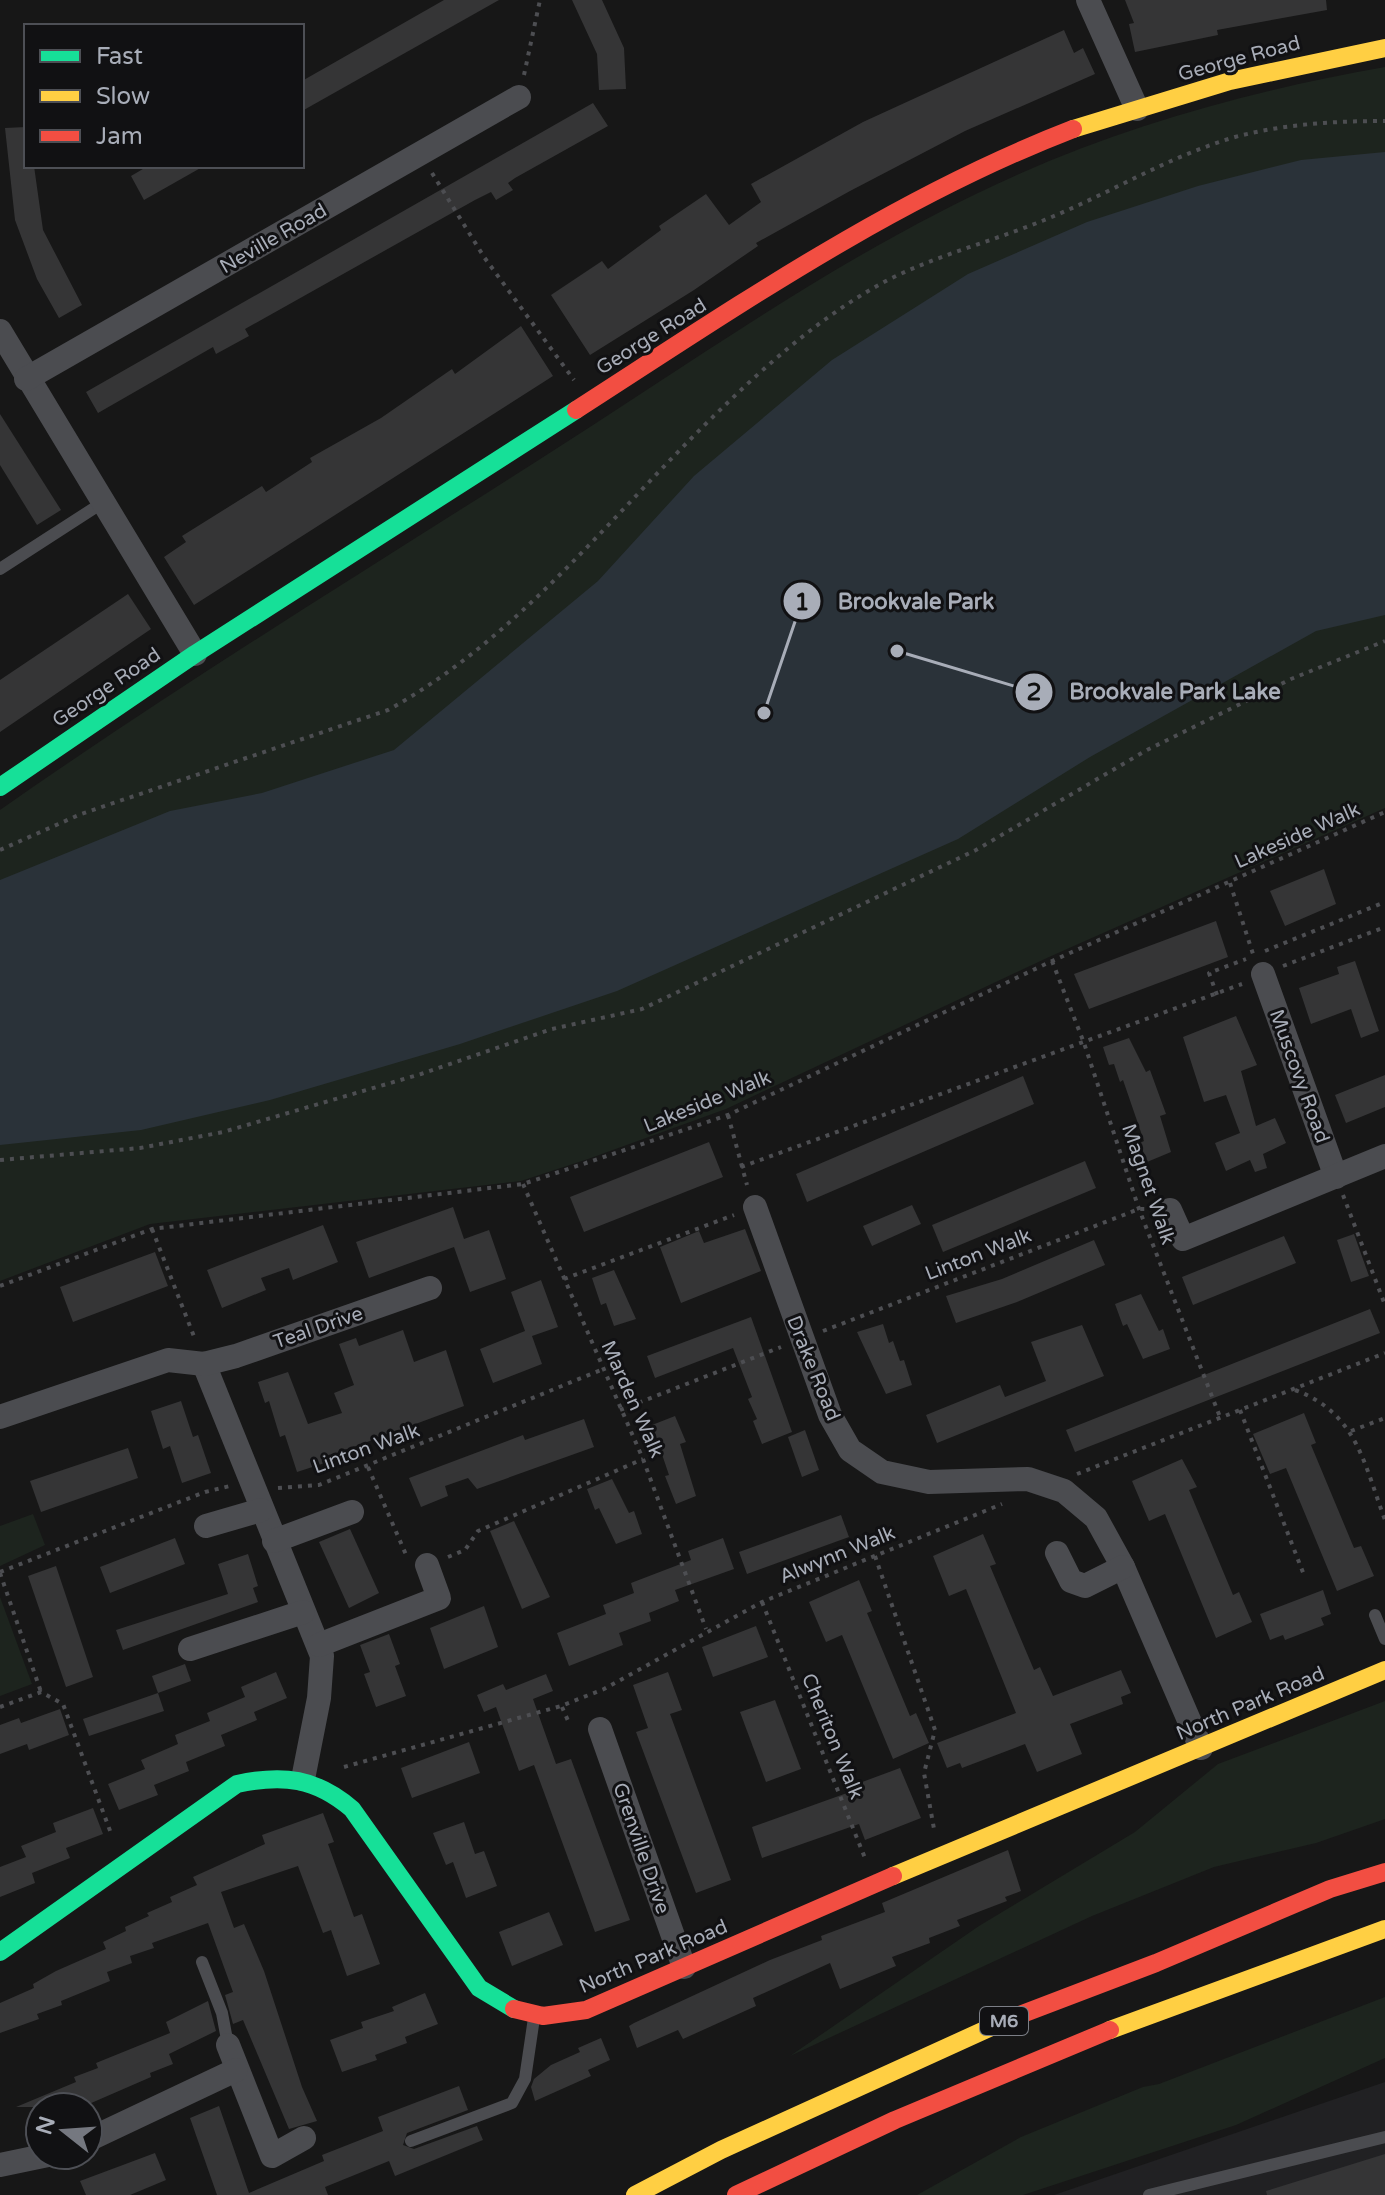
<svg xmlns="http://www.w3.org/2000/svg" width="1385" height="2195" viewBox="0 0 1385 2195" font-family="'Varela Round',sans-serif">
<rect width="100%" height="100%" fill="#171717"/>
<path fill="#212123" d="M1385,2082V2195H1054Z"/>
<g fill="#1d241e">
<path d="M1385,67V808L1049,957L726,1109L588,1159L521,1181L150,1224L0,1281V810C174,688 355,577 534,463C693,362 847,250 1019,174C1136,122 1260,89 1385,67Z"/>
<path d="M33,1514L45,1545L0,1566V1526Z"/>
<path d="M0,1597L32,1684L0,1696Z"/>
<path d="M1385,1701V1819L1316,1843L1214,1867L1092,1916L790,2056L979,1926L1135,1832L1218,1764Z"/>
<path d="M1385,1997V2058L1236,2125L1023,2195H917L1021,2137L1143,2087L1159,2084Z"/>
</g>
<path fill="#2a3239" d="M1385,152V615L1316,631L1090,757L958,839L617,991L460,1044L270,1100L141,1130L0,1145V880L170,811L262,793L394,750L598,581L694,476L832,360L968,274L1087,222L1198,186L1301,160Z"/>
<g fill="#353536">
<path d="M444,0H499L302,111V81Z"/>
<path d="M572,0H602L624,48L626,89L599,90L597,54Z"/>
<path d="M1125,0H1326L1327,10L1217,30L1218,35L1135,52L1129,24L1134,23Z"/>
<path d="M1064,30L1074,53L1083,48L1095,74L965,131L850,191L756,243L758,246L694,290L590,355L551,295L602,261L608,269L661,230L659,226L706,194L729,225L761,202L751,184L863,122Z"/>
<path d="M593,103L608,126L515,178L508,183L513,190L496,200L491,192L475,200L245,329L249,336L216,354L213,347L98,413L86,392Z"/>
<path d="M26,127V166H34L43,230L82,305L59,318L37,279L15,220L5,128Z"/>
<path d="M148,166H204L144,200L131,176Z"/>
<path d="M521,326L553,376L194,605L164,557L186,542L182,536L262,486L266,492L312,462L310,458L381,418L452,369L455,374Z"/>
<path d="M0,414L61,510L37,525L0,465Z"/>
<path d="M128,594L151,629L0,732V680Z"/>
<path d="M1324,869L1336,904L1285,926L1270,891Z"/>
<path d="M1216,921L1228,957L1089,1009L1074,974Z"/>
<path d="M1355,961L1379,1031L1361,1038L1351,1009L1311,1024L1299,988L1339,974L1337,967Z"/>
<path d="M1236,1016L1257,1065L1241,1071L1256,1126L1275,1118L1286,1143L1263,1154L1267,1168L1255,1172L1250,1160L1226,1171L1215,1143L1240,1133L1226,1095L1204,1102L1183,1037Z"/>
<path d="M1129,1038L1146,1072L1150,1070L1166,1114L1160,1116L1171,1152L1147,1162L1140,1143L1144,1141L1123,1080L1120,1082L1114,1064L1109,1065L1103,1047Z"/>
<path d="M1385,1075V1107L1346,1123L1335,1095Z"/>
<path d="M1023,1076L1034,1104L807,1202L796,1174Z"/>
<path d="M709,1142L723,1177L584,1232L570,1197Z"/>
<path d="M1085,1161L1096,1188L943,1252L932,1225Z"/>
<path d="M912,1205L921,1224L872,1246L863,1226Z"/>
<path d="M453,1207L464,1239L489,1230L506,1279L470,1292L454,1247L369,1278L356,1242Z"/>
<path d="M323,1225L338,1262L293,1280L289,1268L261,1278L266,1290L222,1308L207,1270Z"/>
<path d="M745,1229L761,1271L681,1303L660,1247L699,1231L704,1243Z"/>
<path d="M1354,1234L1369,1276L1351,1282L1337,1240Z"/>
<path d="M1284,1236L1296,1263L1193,1305L1182,1277Z"/>
<path d="M1094,1240L1105,1265L1017,1302L956,1323L946,1296L1002,1279Z"/>
<path d="M155,1252L168,1286L73,1322L60,1287Z"/>
<path d="M614,1270L636,1319L614,1326L606,1303L601,1305L592,1278Z"/>
<path d="M541,1280L558,1327L532,1336L542,1364L493,1383L480,1349L525,1331L511,1292Z"/>
<path d="M1141,1294L1159,1331L1163,1329L1170,1349L1143,1359L1127,1324L1123,1326L1115,1304Z"/>
<path d="M1370,1309L1380,1333L1075,1452L1066,1430Z"/>
<path d="M751,1317L792,1432L762,1444L753,1421L757,1419L748,1399L752,1397L733,1348L655,1378L647,1356Z"/>
<path d="M883,1324L889,1343L893,1341L900,1361L904,1360L912,1385L886,1394L857,1332Z"/>
<path d="M1082,1325L1104,1376L937,1443L926,1415L1000,1385L1005,1397L1046,1381L1031,1342Z"/>
<path d="M403,1330L414,1362L446,1350L464,1406L332,1455L334,1460L297,1472L285,1435L280,1437L269,1401L265,1403L258,1382L288,1372L308,1424L342,1413L334,1393L354,1385L339,1344L356,1338L359,1346Z"/>
<path d="M181,1401L193,1437L198,1435L211,1473L182,1483L170,1446L163,1449L151,1411Z"/>
<path d="M1304,1413L1316,1443L1311,1445L1354,1548L1361,1546L1374,1576L1337,1591L1286,1468L1270,1474L1253,1434Z"/>
<path d="M675,1416L686,1442L680,1444L696,1496L676,1504L665,1476L669,1475L652,1425Z"/>
<path d="M584,1419L594,1447L477,1489L468,1478L445,1486L448,1496L421,1507L409,1478L523,1435L525,1440Z"/>
<path d="M805,1430L819,1470L802,1477L788,1437Z"/>
<path d="M128,1448L138,1478L41,1512L30,1481Z"/>
<path d="M1182,1459L1197,1487L1189,1490L1233,1595L1239,1592L1252,1622L1216,1638L1165,1514L1149,1521L1132,1481Z"/>
<path d="M612,1479L629,1513L634,1511L642,1534L616,1544L599,1508L595,1510L587,1489Z"/>
<path d="M841,1515L849,1537L747,1574L739,1552Z"/>
<path d="M514,1521L550,1597L522,1609L490,1531Z"/>
<path d="M350,1529L379,1593L349,1608L319,1542Z"/>
<path d="M983,1534L996,1564L990,1566L1034,1670L1040,1667L1053,1696L1121,1670L1131,1693L1121,1697L1123,1704L1070,1724L1082,1754L1037,1772L1025,1744L962,1768L960,1763L947,1768L937,1743L1016,1713L966,1589L949,1596L933,1556Z"/>
<path d="M175,1538L185,1564L110,1593L100,1567Z"/>
<path d="M723,1538L734,1569L675,1590L679,1601L649,1613L651,1621L619,1633L623,1645L569,1666L557,1633L606,1614L603,1605L634,1593L631,1583L691,1560L688,1551Z"/>
<path d="M248,1554L258,1586L253,1588L258,1602L123,1650L116,1630L228,1594L218,1564Z"/>
<path d="M56,1566L93,1677L66,1687L28,1576Z"/>
<path d="M859,1580L872,1611L867,1613L910,1716L916,1713L929,1743L893,1759L842,1635L826,1642L809,1602Z"/>
<path d="M1323,1590L1331,1614L1321,1618L1324,1625L1285,1640L1283,1635L1270,1640L1260,1614Z"/>
<path d="M484,1606L498,1647L444,1669L430,1628Z"/>
<path d="M756,1626L768,1657L713,1677L702,1647Z"/>
<path d="M389,1634L400,1664L395,1666L406,1696L376,1707L364,1674L370,1672L360,1645Z"/>
<path d="M185,1664L191,1681L158,1693L152,1676Z"/>
<path d="M276,1672L287,1698L254,1712L257,1720L221,1735L225,1746L186,1762L189,1771L154,1785L158,1795L119,1810L108,1784L145,1769L141,1760L178,1744L175,1735L210,1721L207,1713L245,1697L241,1687Z"/>
<path d="M668,1672L682,1710L670,1714L731,1880L696,1893L636,1732L648,1728L633,1685Z"/>
<path d="M546,1674L553,1691L533,1699L556,1764L571,1759L630,1920L595,1932L534,1765L519,1771L496,1707L484,1712L477,1695L503,1684L506,1690Z"/>
<path d="M158,1693L164,1711L89,1736L83,1719Z"/>
<path d="M775,1700L801,1769L766,1782L740,1712Z"/>
<path d="M60,1709L69,1735L29,1750L27,1744L0,1754V1725L19,1718L21,1723Z"/>
<path d="M469,1742L480,1773L412,1798L401,1768Z"/>
<path d="M900,1768L921,1818L865,1840L859,1824L762,1858L752,1827L847,1793L846,1788Z"/>
<path d="M93,1808L103,1834L66,1848L70,1858L32,1873L35,1883L0,1897V1867L26,1857L21,1846L56,1832L53,1823Z"/>
<path d="M323,1813L334,1842L328,1844L354,1917L362,1914L380,1964L347,1976L331,1930L323,1933L298,1866L221,1892L234,1928L244,1924L264,1971L302,2087L317,2121L289,2129L243,2020L233,2024L225,1995L233,1992L208,1923L152,1943L154,1948L130,1956L132,1963L107,1972L110,1981L61,2001L62,2005L37,2014L39,2019L0,2033V2003L34,1988L33,1984L56,1971L106,1949L103,1942L126,1931L125,1927L149,1916L147,1913L172,1902L170,1897L197,1885L193,1877L265,1844L262,1835Z"/>
<path d="M464,1822L475,1854L484,1851L497,1886L466,1898L453,1862L446,1865L433,1833Z"/>
<path d="M1008,1850L1021,1891L1005,1897L1007,1901L957,1920L960,1926L929,1938L930,1943L892,1957L896,1966L840,1989L830,1963L753,1998L756,2006L683,2039L678,2030L637,2048L629,2026L634,2023L770,1960L822,1940L821,1936L885,1912L882,1903Z"/>
<path d="M549,1912L563,1945L512,1966L499,1932Z"/>
<path d="M425,1993L438,2024L405,2037L407,2043L375,2055L377,2060L342,2072L330,2040L363,2028L361,2022L394,2011L392,2007Z"/>
<path d="M208,2001L216,2031L169,2054L173,2064L150,2073L151,2077L82,2107H16L76,2082L74,2077L98,2068L96,2063L170,2033L166,2022Z"/>
<path d="M601,2038L610,2060L588,2070L591,2076L535,2101L531,2087L534,2079L551,2065L580,2052L578,2048Z"/>
<path d="M459,2086L468,2110L407,2133L403,2145L414,2149L477,2126L483,2140L395,2176L389,2161L325,2187L328,2195H217L190,2118L219,2106L249,2193L324,2161L322,2155L383,2131L378,2117Z"/>
<path d="M155,2153L166,2180L130,2195H86L80,2181Z"/>
<path d="M1385,2154V2195H1267L1266,2191Z"/>
</g>
<g fill="none" stroke-linecap="round" stroke-linejoin="round">
<g stroke="#4d4e52" stroke-width="4" stroke-dasharray="4 6" stroke-linecap="butt">
<path d="M524,75L540,0"/>
<path d="M432,173L484,257L574,380"/>
<path d="M0,850L81,814L388,710C520,637 611,515 718,412C767,364 823,315 884,282C934,256 990,242 1042,221C1107,195 1167,157 1235,137C1284,124 1335,121 1385,121"/>
<path d="M1230,883L1253,954"/>
<path d="M1265,951L1385,902"/>
<path d="M1052,961L1084,1043L1139,1209L1220,1417"/>
<path d="M1283,966L1385,927"/>
<path d="M1217,995L1209,973L1246,959"/>
<path d="M728,1115L747,1185"/>
<path d="M0,1160L140,1148L223,1132L421,1074L552,1029L642,1009L976,850L1147,750L1291,679L1385,641"/>
<path d="M741,1167L1242,984"/>
<path d="M523,1184L643,1459L706,1629"/>
<path d="M1343,1195L1385,1305"/>
<path d="M152,1229L195,1339"/>
<path d="M564,1279L734,1215"/>
<path d="M0,1286L152,1229L523,1184L601,1158L728,1115L1052,961L1385,812"/>
<path d="M823,1331L1139,1209H1148"/>
<path d="M1295,1390C1357,1413 1364,1464 1385,1520"/>
<path d="M620,1410L781,1347"/>
<path d="M1240,1410L1304,1575"/>
<path d="M1351,1431L1385,1418"/>
<path d="M368,1467L407,1557"/>
<path d="M1077,1474L1385,1353"/>
<path d="M278,1488L319,1485L601,1370"/>
<path d="M875,1556L935,1730L924,1773L934,1829"/>
<path d="M448,1557L465,1550L478,1531L643,1459"/>
<path d="M0,1572L205,1492L230,1486"/>
<path d="M0,1573L41,1692"/>
<path d="M762,1602L865,1858"/>
<path d="M0,1707L41,1692L63,1704L112,1836"/>
<path d="M562,1707L569,1723"/>
<path d="M344,1767L561,1706L604,1689L762,1602L1002,1504"/>
</g>
<g stroke="#4b4c50" stroke-width="12">
<path d="M0,569L102,503"/>
<path d="M1375,1615L1385,1639"/>
<path d="M202,1962L222,2013L228,2045"/>
<path d="M411,2141L512,2103L525,2079L534,2018"/>
<path d="M1149,2195L1385,2137"/>
</g>
<g stroke="#4b4c50" stroke-width="24">
<path d="M1088,0L1137,109"/>
<path d="M0,331L195,654"/>
<path d="M26,379L519,97"/>
<path d="M1263,974L1336,1177"/>
<path d="M755,1207L830,1415L850,1450L882,1472L929,1482L1028,1479L1064,1491L1096,1518L1123,1567L1201,1748"/>
<path d="M1170,1210L1183,1239L1385,1156"/>
<path d="M204,1364L322,1656L319,1698L303,1779"/>
<path d="M0,1417L168,1360L204,1364L236,1356L430,1288"/>
<path d="M206,1526L261,1510"/>
<path d="M274,1541L352,1512"/>
<path d="M1057,1553L1071,1581L1085,1586L1123,1567"/>
<path d="M319,1645L439,1598L427,1565"/>
<path d="M190,1649L303,1612"/>
<path d="M600,1729L684,1967"/>
<path d="M228,2045L272,2156L304,2138"/>
<path d="M88,2140L236,2070"/>
<path d="M0,2165L48,2155"/>
</g>
<g stroke="#16e098" stroke-width="18">
<path d="M0,787L195,654L576,410"/>
<path d="M0,1952L237,1784C283,1774 316,1778 352,1809L479,1988L514,2009"/>
</g>
<g stroke="#ffcf43" stroke-width="18">
<path d="M1073,129L1230,81L1385,48"/>
<path d="M893,1876L1385,1670"/>
<path d="M1110,2030L1385,1929"/>
<path d="M635,2195L721,2150L1009,2019"/>
</g>
<g stroke="#f24e42" stroke-width="18">
<path d="M576,410C736,307 894,198 1073,129"/>
<path d="M514,2009L543,2016L586,2010L893,1876"/>
<path d="M1009,2019L1156,1963L1330,1889L1385,1872"/>
<path d="M736,2195L895,2120L1110,2030"/>
</g>
</g>
<g text-anchor="middle" stroke-width="6" stroke-linejoin="round" paint-order="stroke">
<rect fill="#111113" stroke="#7b7e86" stroke-width="2" x="980" y="2007" width="48" height="28" rx="6"/>
<g font-size="18" font-weight="bold" fill="#a8adb8">
<text x="1004" y="2027">M6</text>
</g>
<g font-size="20" fill="#a8adb8" stroke="#111113">
<text transform="translate(1239 58) rotate(-15)" y="7">George Road</text>
<text transform="translate(273 238) rotate(-30)" y="7">Neville Road</text>
<text transform="translate(651 336) rotate(-32)" y="7">George Road</text>
<text transform="translate(106 687) rotate(-34)" y="7">George Road</text>
<text transform="translate(1297 835) rotate(-24)" y="7">Lakeside Walk</text>
<text transform="translate(1300 1076) rotate(70)" y="7">Muscovy Road</text>
<text transform="translate(707 1101) rotate(-22)" y="7">Lakeside Walk</text>
<text transform="translate(1149 1184) rotate(71)" y="7">Magnet Walk</text>
<text transform="translate(978 1254) rotate(-21)" y="7">Linton Walk</text>
<text transform="translate(318 1327) rotate(-19)" y="7">Teal Drive</text>
<text transform="translate(814 1368) rotate(68)" y="7">Drake Road</text>
<text transform="translate(633 1399) rotate(66)" y="7">Marden Walk</text>
<text transform="translate(366 1448) rotate(-20)" y="7">Linton Walk</text>
<text transform="translate(837 1554) rotate(-22)" y="7">Alwynn Walk</text>
<text transform="translate(1250 1703) rotate(-23)" y="7">North Park Road</text>
<text transform="translate(833 1736) rotate(68)" y="7">Cheriton Walk</text>
<text transform="translate(642 1848) rotate(71)" y="7">Grenville Drive</text>
<text transform="translate(653 1956) rotate(-23)" y="7">North Park Road</text>
</g>
</g>
<path fill="none" stroke="#a8adb8" stroke-width="3" d="M764 713L802 601M897 651L1034 692"/>
<g fill="#a8adb8" stroke="#111113" stroke-width="3">
<circle cx="764" cy="713" r="8"/>
<circle cx="897" cy="651" r="8"/>
<circle cx="802" cy="601" r="20"/>
<circle cx="1034" cy="692" r="20"/>
</g>
<g font-size="24" text-anchor="middle" font-weight="bold" fill="#111">
<text x="802" y="610">1</text>
<text x="1034" y="700">2</text>
</g>
<g font-size="22" text-anchor="middle" font-weight="bold" fill="#a8adb8" stroke="#111113" stroke-width="6" stroke-linejoin="round" paint-order="stroke">
<text x="916" y="609">Brookvale Park</text>
<text x="1175" y="699">Brookvale Park Lake</text>
</g>
<rect x="24" y="24" width="280" height="144" fill="#111113" stroke="#4d4f55" stroke-width="2"/>
<rect x="40" y="50" width="40" height="12" fill="#16e098" stroke="#4d4f55" stroke-width="2"/>
<text x="96" y="64" font-size="24" fill="#a8adb8">Fast</text>
<rect x="40" y="90" width="40" height="12" fill="#ffcf43" stroke="#4d4f55" stroke-width="2"/>
<text x="96" y="104" font-size="24" fill="#a8adb8">Slow</text>
<rect x="40" y="130" width="40" height="12" fill="#f24e42" stroke="#4d4f55" stroke-width="2"/>
<text x="96" y="144" font-size="24" fill="#a8adb8">Jam</text>
<g transform="translate(64 2131) rotate(287)"><circle r="38" fill="#111113" stroke="#4d4f55" stroke-width="2"/>
<path d="M0-6L14 30L0 20L-14 30Z" fill="#757880"/>
<text y="-12" font-size="22" font-weight="bold" text-anchor="middle" fill="#a8adb8">N</text>
</g>
</svg>
